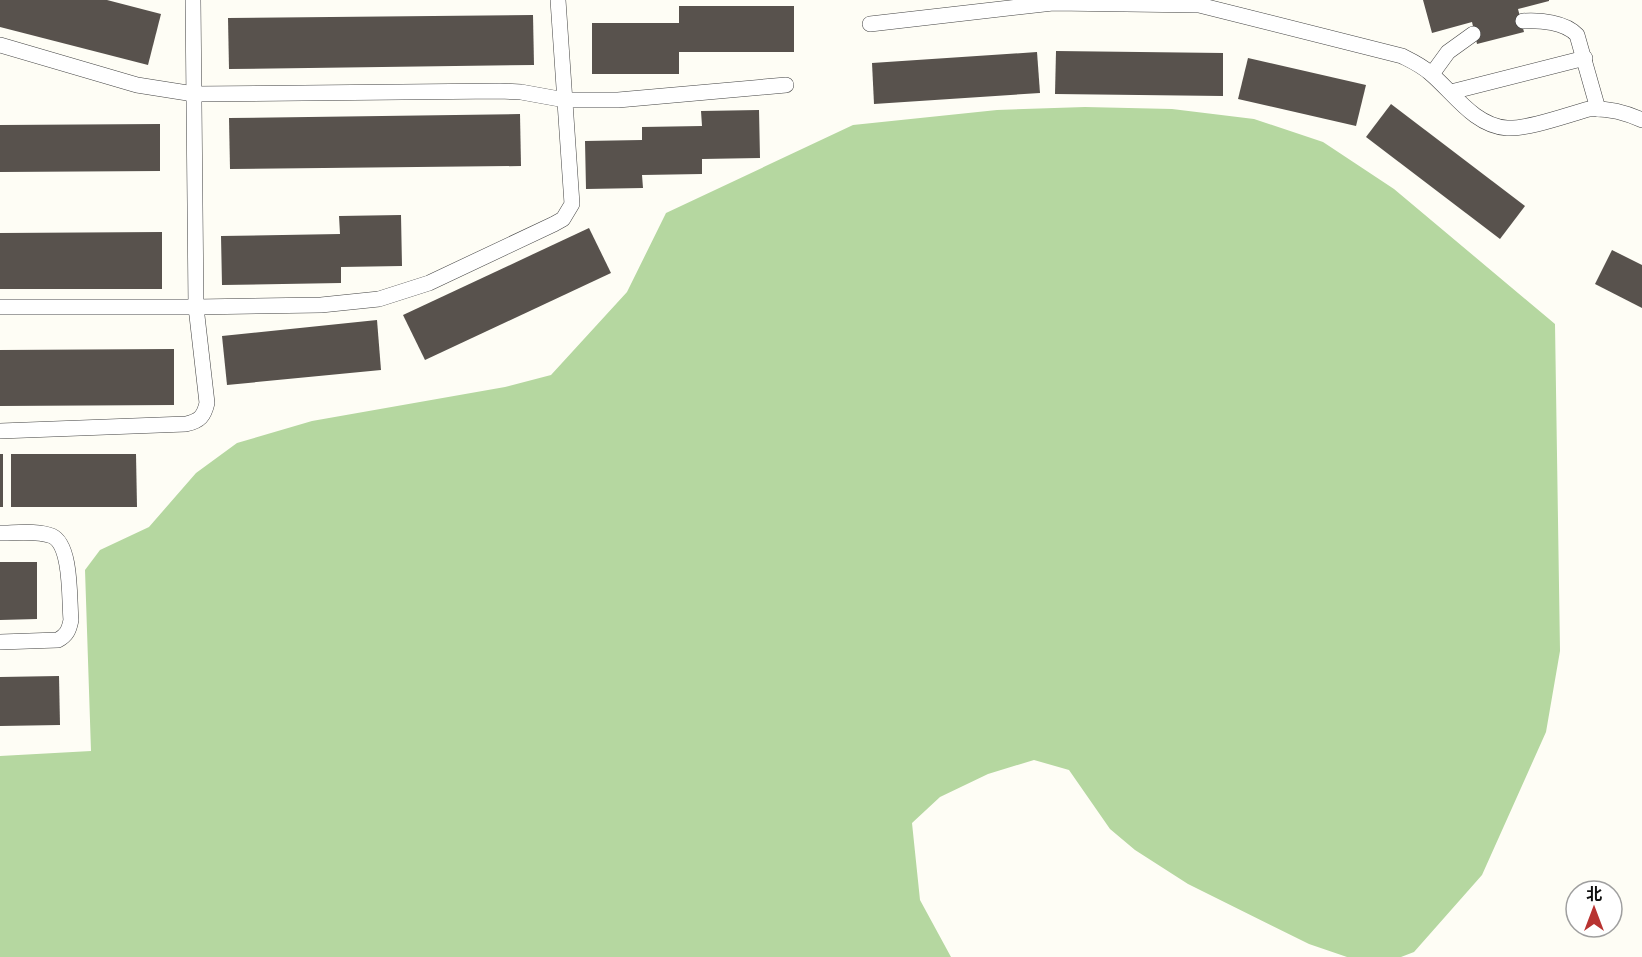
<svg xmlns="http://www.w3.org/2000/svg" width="1642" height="957" viewBox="0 0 1642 957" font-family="'Roboto Serif','Noto Sans SC',serif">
<rect width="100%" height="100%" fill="#fefdf5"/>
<path fill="#b5d7a0" d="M1085,107L1172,109L1254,119L1323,142L1394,189L1555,324L1560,651L1546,732L1482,875L1414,952L1401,957H1347L1309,944L1188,884L1135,850L1110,829L1069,770L1034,760L988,774L940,797L912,823L920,900L951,957H0V756L91,751L85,570L100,550L149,527L196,473L237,443L312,421L505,387L551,375L627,292L666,213L853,125L997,110Z"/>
<g fill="#58524d">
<path d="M0,0H107L161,14L148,65L0,27Z"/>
<path d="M1423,0H1549V1L1518,9L1524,32L1477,44L1472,22L1432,33Z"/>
<path d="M679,6H794V52H679V74H592V23H679Z"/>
<path d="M533,15L534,65L229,69L228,18Z"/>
<path d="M1056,51L1223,53V96L1055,94Z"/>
<path d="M1037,52L1040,93L874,104L872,63Z"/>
<path d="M1248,58L1366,85L1356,126L1238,99Z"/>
<path d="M1391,104L1525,206L1500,239L1366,137Z"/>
<path d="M759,110L760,158L702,159V174L642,175L643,188L586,189L585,141L642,140V127L702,126L701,111Z"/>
<path d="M520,114L521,166L230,169L229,118Z"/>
<path d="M160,124V171L0,172V125Z"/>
<path d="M401,215L402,266L341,267V283L222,285L221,236L340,234L339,216Z"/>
<path d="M589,228L611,273L425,360L403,315Z"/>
<path d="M162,232V289H0V233Z"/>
<path d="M1612,250L1642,265V308L1595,284Z"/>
<path d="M377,320L381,370L227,385L222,336Z"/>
<path d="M174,349V405L0,406V350Z"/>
<rect x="0" y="454" width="3" height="53"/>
<path d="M11,454H136L137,507H11Z"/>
<path d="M0,562H37V619L0,620Z"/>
<path d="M59,676L60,725L0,726V677Z"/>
</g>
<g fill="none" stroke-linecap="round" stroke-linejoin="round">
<defs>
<g id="service">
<path d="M1523,21C1540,20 1565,22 1577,35L1598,109"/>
<path d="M870,24L1053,3L1199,5L1402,56C1412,61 1421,65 1430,73C1453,92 1474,126 1507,128C1529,129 1567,115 1589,109C1608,108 1624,112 1642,120"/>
<path d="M0,45L137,85L194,94L500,91L521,92L565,100H618L786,85"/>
<path d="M1432,74L1448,52L1473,34"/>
<path d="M1451,92L1585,58"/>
<path d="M0,307H196L321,305L379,299L429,283L554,224L563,219L572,204L558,0"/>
<path d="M0,431L186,424C200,421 204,416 207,403L196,307L193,0"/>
<path d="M0,533C15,533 38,530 52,536C72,545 69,600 71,620C69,630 67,635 58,640L0,642"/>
</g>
</defs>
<use href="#service" stroke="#434343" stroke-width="16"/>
<use href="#service" stroke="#fff" stroke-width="15"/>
</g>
<g transform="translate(1594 909)"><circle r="28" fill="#ffffff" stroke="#9f9f9f" stroke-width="1.5"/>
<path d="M0-4.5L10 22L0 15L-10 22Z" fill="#b83331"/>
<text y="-9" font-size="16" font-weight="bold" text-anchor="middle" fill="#101010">北</text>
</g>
</svg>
